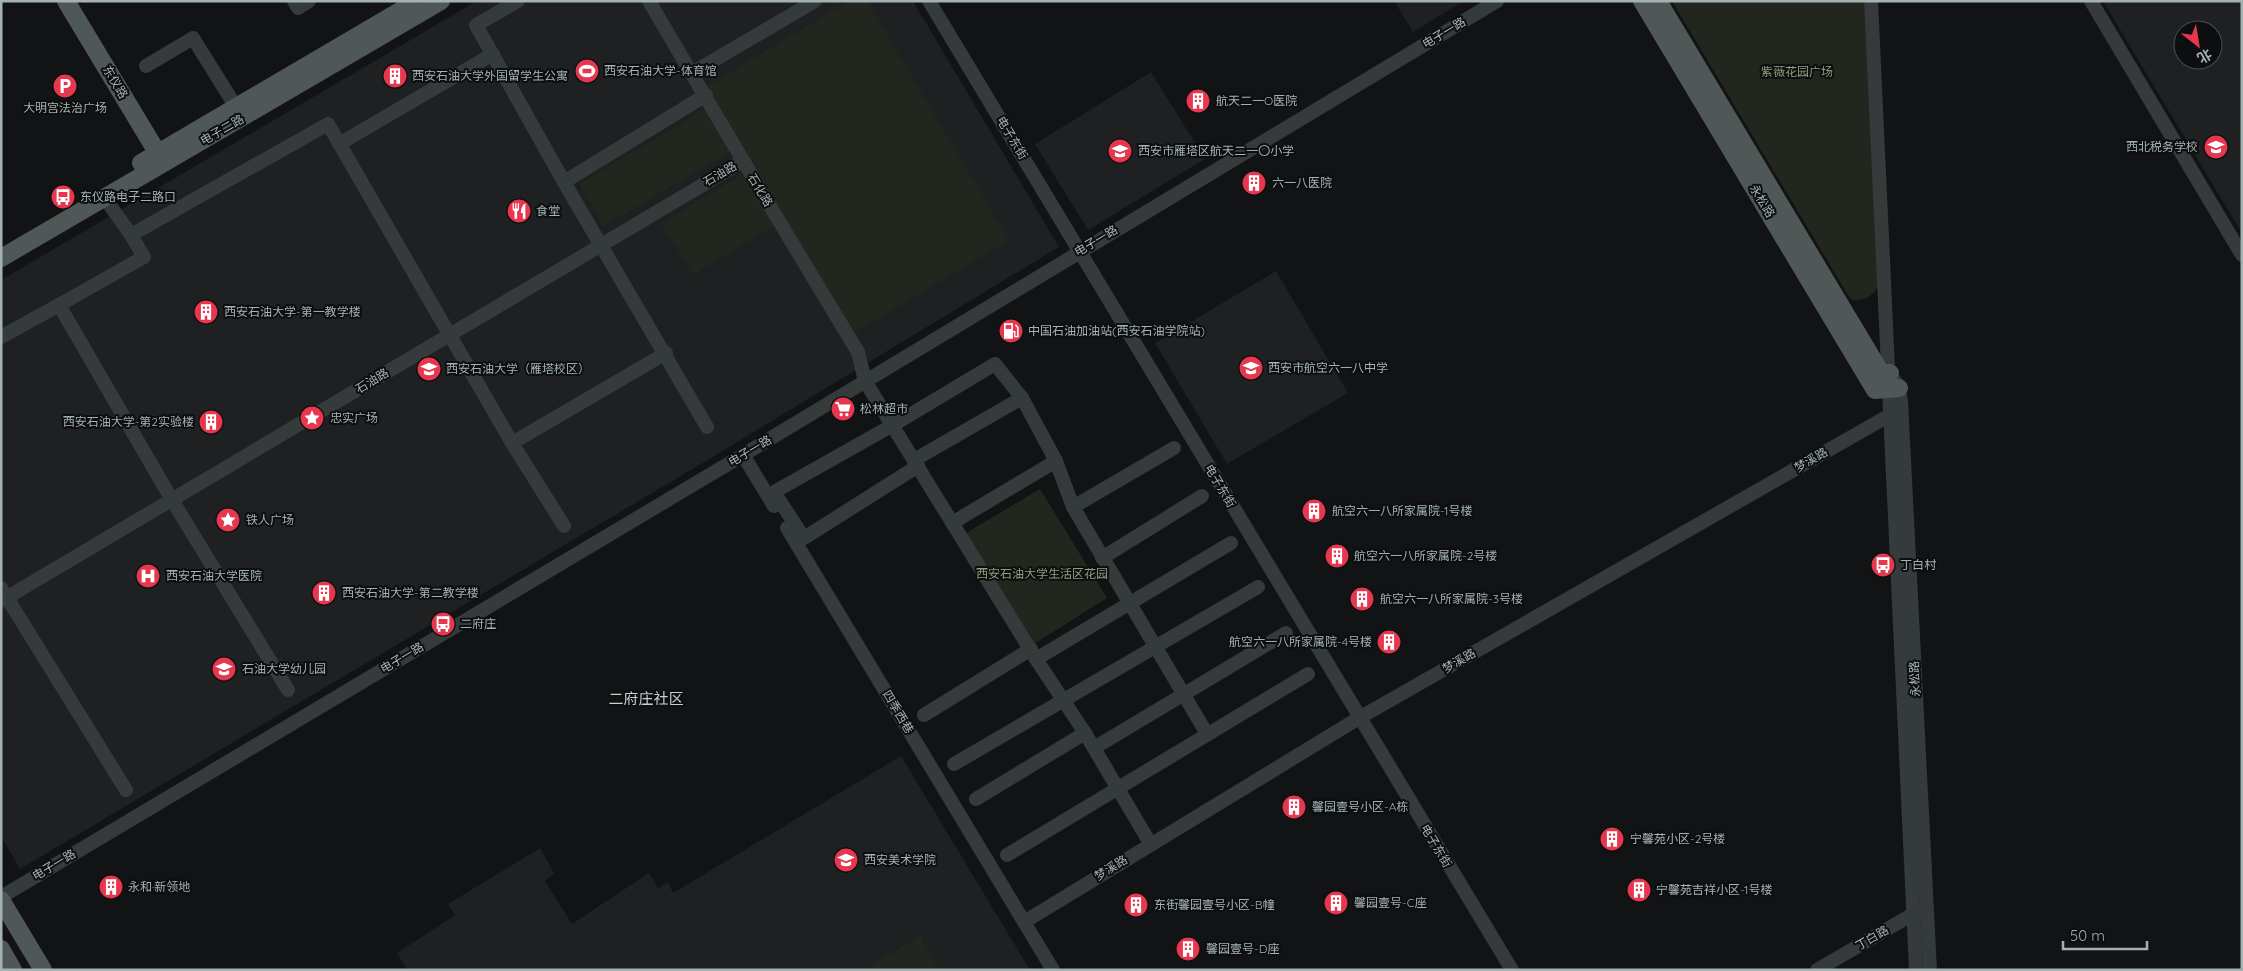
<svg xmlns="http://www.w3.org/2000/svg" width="2243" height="971" viewBox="0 0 2243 971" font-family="Quicksand,'Noto Sans SC',sans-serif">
<rect width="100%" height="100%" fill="#121314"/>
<g fill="#1e2021" fill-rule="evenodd">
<path d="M477,1H913L1059,247L711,458L20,869L1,836V280Z"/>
<path d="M1394,1H1463L1413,32Z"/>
<path d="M2103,1H2242V233ZM2183,30H2213V60H2183Z"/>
<path d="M1151,72L1205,159L1088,230L1035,144Z"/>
<path d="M1276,271L1348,393L1227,464L1155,343Z"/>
<path d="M901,756L1030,970H407L397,953L455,915L448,904L540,848L554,873L545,881L572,924L649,873L658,888L668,882L673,893Z"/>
</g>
<g fill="#23261f">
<path d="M849,1H867L1009,240L854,333L707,86Z"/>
<path d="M1672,1H1865L1878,286C1873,297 1863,301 1852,300L1848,295Z"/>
<path d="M706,109L730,152L604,226L579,184Z"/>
<path d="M744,173L775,225L693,275L661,223Z"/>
<path d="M1040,489L1107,598L1034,644L966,533Z"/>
<path d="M920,936L938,970H873L870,966Z"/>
</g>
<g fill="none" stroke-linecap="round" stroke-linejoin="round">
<g stroke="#353a3a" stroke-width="14">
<path d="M294,1L298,8L309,1"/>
<path d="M518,1L476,25L564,182L707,427"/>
<path d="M649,1C718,119 787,235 858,352L865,381L1036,659L1085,733L1150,843"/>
<path d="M929,1L1512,970"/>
<path d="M1871,1L1916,970"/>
<path d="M2091,1L2242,255"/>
<path d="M146,66L193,38L236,107"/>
<path d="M692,73L815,1"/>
<path d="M339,144L493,54"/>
<path d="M564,182L706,95"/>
<path d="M104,197L131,235L144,257L59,305L172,500L288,690"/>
<path d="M131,235L328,124L512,443L564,526"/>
<path d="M1,337L59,305"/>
<path d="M1894,380L1899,388L1901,401L1930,970"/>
<path d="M512,443L666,353"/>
<path d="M743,455L774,506"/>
<path d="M914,460L1022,398"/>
<path d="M1056,461L1073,507L1207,734"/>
<path d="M918,466L804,538L774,492L893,425L995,364L1022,398L1056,461L952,523"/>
<path d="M1073,507L1174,448"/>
<path d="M787,528L1053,970"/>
<path d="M1102,558L1202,496"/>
<path d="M1,588L126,790"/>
<path d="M1,601L743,161"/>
<path d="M1036,659L1231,543"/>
<path d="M924,715L1031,649"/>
<path d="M1094,748L1286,633"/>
<path d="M954,764L1258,587"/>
<path d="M976,799L1085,733"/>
<path d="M1007,855L1308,674"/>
<path d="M1,897L733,461L1497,1"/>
<path d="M1024,922L1359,718L1890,415L1901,414"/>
<path d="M1817,970L1920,910"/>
</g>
<g stroke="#505757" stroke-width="18">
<path d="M66,1L163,162"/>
<path d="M1642,1L1875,390L1899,388"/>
<path d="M1658,1L1881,373H1890"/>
<path d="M141,163L417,1"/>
<path d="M1,258L441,1"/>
<path d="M1,900L43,970"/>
<path d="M1,949L13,970"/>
</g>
</g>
<defs>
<symbol id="stadium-disc" viewBox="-11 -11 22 22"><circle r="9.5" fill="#e6374e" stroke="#0d0e0f"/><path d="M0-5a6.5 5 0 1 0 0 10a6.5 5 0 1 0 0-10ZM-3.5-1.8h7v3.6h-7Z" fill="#fff"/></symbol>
<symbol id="building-disc" viewBox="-11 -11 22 22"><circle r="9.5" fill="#e6374e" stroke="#0d0e0f"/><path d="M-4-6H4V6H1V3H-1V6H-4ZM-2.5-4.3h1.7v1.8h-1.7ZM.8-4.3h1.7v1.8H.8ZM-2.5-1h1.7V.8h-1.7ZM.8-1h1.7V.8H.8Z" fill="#fff"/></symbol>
<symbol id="parking-disc" viewBox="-11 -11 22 22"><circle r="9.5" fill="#e6374e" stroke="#0d0e0f"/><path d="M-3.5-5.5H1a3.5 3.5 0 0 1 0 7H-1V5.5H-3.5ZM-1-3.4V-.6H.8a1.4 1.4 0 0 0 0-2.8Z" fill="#fff"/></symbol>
<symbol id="university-disc" viewBox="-11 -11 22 22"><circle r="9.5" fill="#e6374e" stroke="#0d0e0f"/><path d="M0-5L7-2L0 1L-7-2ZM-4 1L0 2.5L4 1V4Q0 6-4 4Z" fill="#fff"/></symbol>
<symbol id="school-disc" viewBox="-11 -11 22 22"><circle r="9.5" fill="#e6374e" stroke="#0d0e0f"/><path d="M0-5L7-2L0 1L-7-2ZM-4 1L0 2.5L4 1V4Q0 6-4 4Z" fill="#fff"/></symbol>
<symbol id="bus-disc" viewBox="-11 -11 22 22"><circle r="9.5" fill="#e6374e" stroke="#0d0e0f"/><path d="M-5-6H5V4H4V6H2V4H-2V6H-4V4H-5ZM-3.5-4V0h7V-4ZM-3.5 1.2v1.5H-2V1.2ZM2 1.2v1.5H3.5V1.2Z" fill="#fff"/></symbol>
<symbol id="restaurant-disc" viewBox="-11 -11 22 22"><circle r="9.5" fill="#e6374e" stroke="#0d0e0f"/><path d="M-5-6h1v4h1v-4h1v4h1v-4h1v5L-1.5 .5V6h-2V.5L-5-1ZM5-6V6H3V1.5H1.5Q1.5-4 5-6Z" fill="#fff"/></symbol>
<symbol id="fuel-disc" viewBox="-11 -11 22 22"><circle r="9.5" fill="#e6374e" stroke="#0d0e0f"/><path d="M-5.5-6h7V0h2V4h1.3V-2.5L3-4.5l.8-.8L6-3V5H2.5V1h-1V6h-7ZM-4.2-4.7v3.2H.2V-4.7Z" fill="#fff"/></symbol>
<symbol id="supermarket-disc" viewBox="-11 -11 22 22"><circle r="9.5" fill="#e6374e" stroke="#0d0e0f"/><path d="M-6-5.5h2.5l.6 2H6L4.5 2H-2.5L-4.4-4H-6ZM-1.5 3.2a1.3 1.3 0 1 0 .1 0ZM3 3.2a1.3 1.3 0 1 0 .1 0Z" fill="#fff"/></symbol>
<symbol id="sight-disc" viewBox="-11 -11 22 22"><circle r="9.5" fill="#e6374e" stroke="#0d0e0f"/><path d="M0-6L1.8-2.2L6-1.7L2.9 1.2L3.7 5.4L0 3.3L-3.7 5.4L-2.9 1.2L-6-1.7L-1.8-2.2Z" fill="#fff"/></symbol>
<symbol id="hospital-disc" viewBox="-11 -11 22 22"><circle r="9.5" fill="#e6374e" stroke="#0d0e0f"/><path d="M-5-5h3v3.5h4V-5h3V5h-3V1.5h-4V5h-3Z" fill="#fff"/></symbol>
</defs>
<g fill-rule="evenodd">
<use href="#stadium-disc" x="573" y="57" width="28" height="28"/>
<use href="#building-disc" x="381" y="62" width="28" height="28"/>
<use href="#parking-disc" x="51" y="72" width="28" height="28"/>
<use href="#building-disc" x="1184" y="87" width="28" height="28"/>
<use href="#university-disc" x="2202" y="133" width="28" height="28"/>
<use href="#school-disc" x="1106" y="137" width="28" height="28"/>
<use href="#building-disc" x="1240" y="169" width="28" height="28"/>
<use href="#bus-disc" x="49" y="183" width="28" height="28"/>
<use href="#restaurant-disc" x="505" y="197" width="28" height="28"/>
<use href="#building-disc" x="192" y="298" width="28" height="28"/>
<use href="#fuel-disc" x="997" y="317" width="28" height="28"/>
<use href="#school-disc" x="1237" y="354" width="28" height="28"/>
<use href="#university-disc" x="415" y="355" width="28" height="28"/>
<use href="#supermarket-disc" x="829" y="395" width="28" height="28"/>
<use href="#sight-disc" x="298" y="404" width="28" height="28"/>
<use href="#building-disc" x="197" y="408" width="28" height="28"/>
<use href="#building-disc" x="1300" y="497" width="28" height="28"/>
<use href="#sight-disc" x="214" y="506" width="28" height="28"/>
<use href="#building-disc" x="1323" y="542" width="28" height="28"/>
<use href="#bus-disc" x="1869" y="551" width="28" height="28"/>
<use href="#hospital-disc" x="134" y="562" width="28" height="28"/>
<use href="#building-disc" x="310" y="579" width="28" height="28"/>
<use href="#building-disc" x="1348" y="585" width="28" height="28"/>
<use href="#bus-disc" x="429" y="610" width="28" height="28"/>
<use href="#building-disc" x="1375" y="628" width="28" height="28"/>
<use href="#school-disc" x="210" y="655" width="28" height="28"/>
<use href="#building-disc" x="1280" y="793" width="28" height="28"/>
<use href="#building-disc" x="1598" y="825" width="28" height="28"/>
<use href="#university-disc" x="832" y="846" width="28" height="28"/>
<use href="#building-disc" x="97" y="873" width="28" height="28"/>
<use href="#building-disc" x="1625" y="876" width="28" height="28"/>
<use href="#building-disc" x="1322" y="889" width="28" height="28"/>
<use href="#building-disc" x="1122" y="891" width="28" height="28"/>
<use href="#building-disc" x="1174" y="935" width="28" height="28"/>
</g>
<g text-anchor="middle" stroke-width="4" stroke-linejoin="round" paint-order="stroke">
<g font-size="12" fill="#a4b3b2" stroke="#0d0e0f">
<text transform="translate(1444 33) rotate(-31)" y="4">电子一路</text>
<text transform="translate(115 82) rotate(59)" y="4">东仪路</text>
<text transform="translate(222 130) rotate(-30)" y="4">电子二路</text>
<text transform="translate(1012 138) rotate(59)" y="4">电子东街</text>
<text transform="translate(720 174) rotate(-30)" y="4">石油路</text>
<text transform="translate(760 190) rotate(59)" y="4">石化路</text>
<text transform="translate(1762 201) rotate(59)" y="4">永松路</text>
<text transform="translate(1096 241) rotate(-31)" y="4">电子一路</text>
<text transform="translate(372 381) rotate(-31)" y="4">石油路</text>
<text transform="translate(750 451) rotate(-31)" y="4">电子一路</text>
<text transform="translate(1811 460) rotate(-30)" y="4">梦溪路</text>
<text transform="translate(1220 486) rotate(59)" y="4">电子东街</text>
<text transform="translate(402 658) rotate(-31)" y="4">电子一路</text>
<text transform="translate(1459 661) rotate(-30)" y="4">梦溪路</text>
<text transform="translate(1915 679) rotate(-93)" y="4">永松路</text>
<text transform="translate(898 712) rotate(59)" y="4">四季西巷</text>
<text transform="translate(1436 846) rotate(59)" y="4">电子东街</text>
<text transform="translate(54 865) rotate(-31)" y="4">电子一路</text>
<text transform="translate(1111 868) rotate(-32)" y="4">梦溪路</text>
<text transform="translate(1872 938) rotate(-30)" y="4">丁白路</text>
</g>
<g font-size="12" fill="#a4b3b2" stroke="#0d0e0f" text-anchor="start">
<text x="604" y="75">西安石油大学-体育馆</text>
<text x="412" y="80">西安石油大学外国留学生公寓</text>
<text x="1216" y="105">航天二一O医院</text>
<text x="65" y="112" text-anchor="middle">大明宫法治广场</text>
<text x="2198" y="151" text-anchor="end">西北税务学校</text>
<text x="1138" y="155">西安市雁塔区航天二一〇小学</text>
<text x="1272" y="187">六一八医院</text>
<text x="80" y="201">东仪路电子二路口</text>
<text x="536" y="215">食堂</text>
<text x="224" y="316">西安石油大学-第一教学楼</text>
<text x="1028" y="335">中国石油加油站(西安石油学院站)</text>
<text x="1268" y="372">西安市航空六一八中学</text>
<text x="446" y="373">西安石油大学（雁塔校区）</text>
<text x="860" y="413">松林超市</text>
<text x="330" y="422">忠实广场</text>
<text x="194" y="426" text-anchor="end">西安石油大学-第2实验楼</text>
<text x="1332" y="515">航空六一八所家属院-1号楼</text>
<text x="246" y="524">铁人广场</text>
<text x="1354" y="560">航空六一八所家属院-2号楼</text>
<text x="1900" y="569">丁白村</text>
<text x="166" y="580">西安石油大学医院</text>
<text x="342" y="597">西安石油大学-第二教学楼</text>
<text x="1380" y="603">航空六一八所家属院-3号楼</text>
<text x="460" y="628">二府庄</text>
<text x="1372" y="646" text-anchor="end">航空六一八所家属院-4号楼</text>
<text x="242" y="673">石油大学幼儿园</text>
<text x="1312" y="811">馨园壹号小区-A栋</text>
<text x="1630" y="843">宁馨苑小区-2号楼</text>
<text x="864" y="864">西安美术学院</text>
<text x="128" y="891">永和·新领地</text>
<text x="1656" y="894">宁馨苑吉祥小区-1号楼</text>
<text x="1354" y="907">馨园壹号-C座</text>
<text x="1154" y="909">东街馨园壹号小区-B幢</text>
<text x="1206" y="953">馨园壹号-D座</text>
</g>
<g font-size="12" fill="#959d7c" stroke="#0d0e0f">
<text x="1797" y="76">紫薇花园广场</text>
<text x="1042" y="578">西安石油大学生活区花园</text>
</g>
<g font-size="15" fill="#c5d0cf" stroke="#0d0e0f">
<text x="646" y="704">二府庄社区</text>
</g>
</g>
<rect width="2243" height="971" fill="none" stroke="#a4b3b2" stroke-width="5"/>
<g transform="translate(2198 45) rotate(149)"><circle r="24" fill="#0d0e0f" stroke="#495050"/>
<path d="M0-4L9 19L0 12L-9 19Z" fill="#e6374e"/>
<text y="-8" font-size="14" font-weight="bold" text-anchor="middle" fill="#a4b3b2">北</text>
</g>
<path d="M2063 941v8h84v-8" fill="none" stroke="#a4b3b2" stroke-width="2.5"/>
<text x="2070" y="941" font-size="15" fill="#a4b3b2" stroke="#0d0e0f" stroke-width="4" paint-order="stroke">50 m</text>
</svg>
